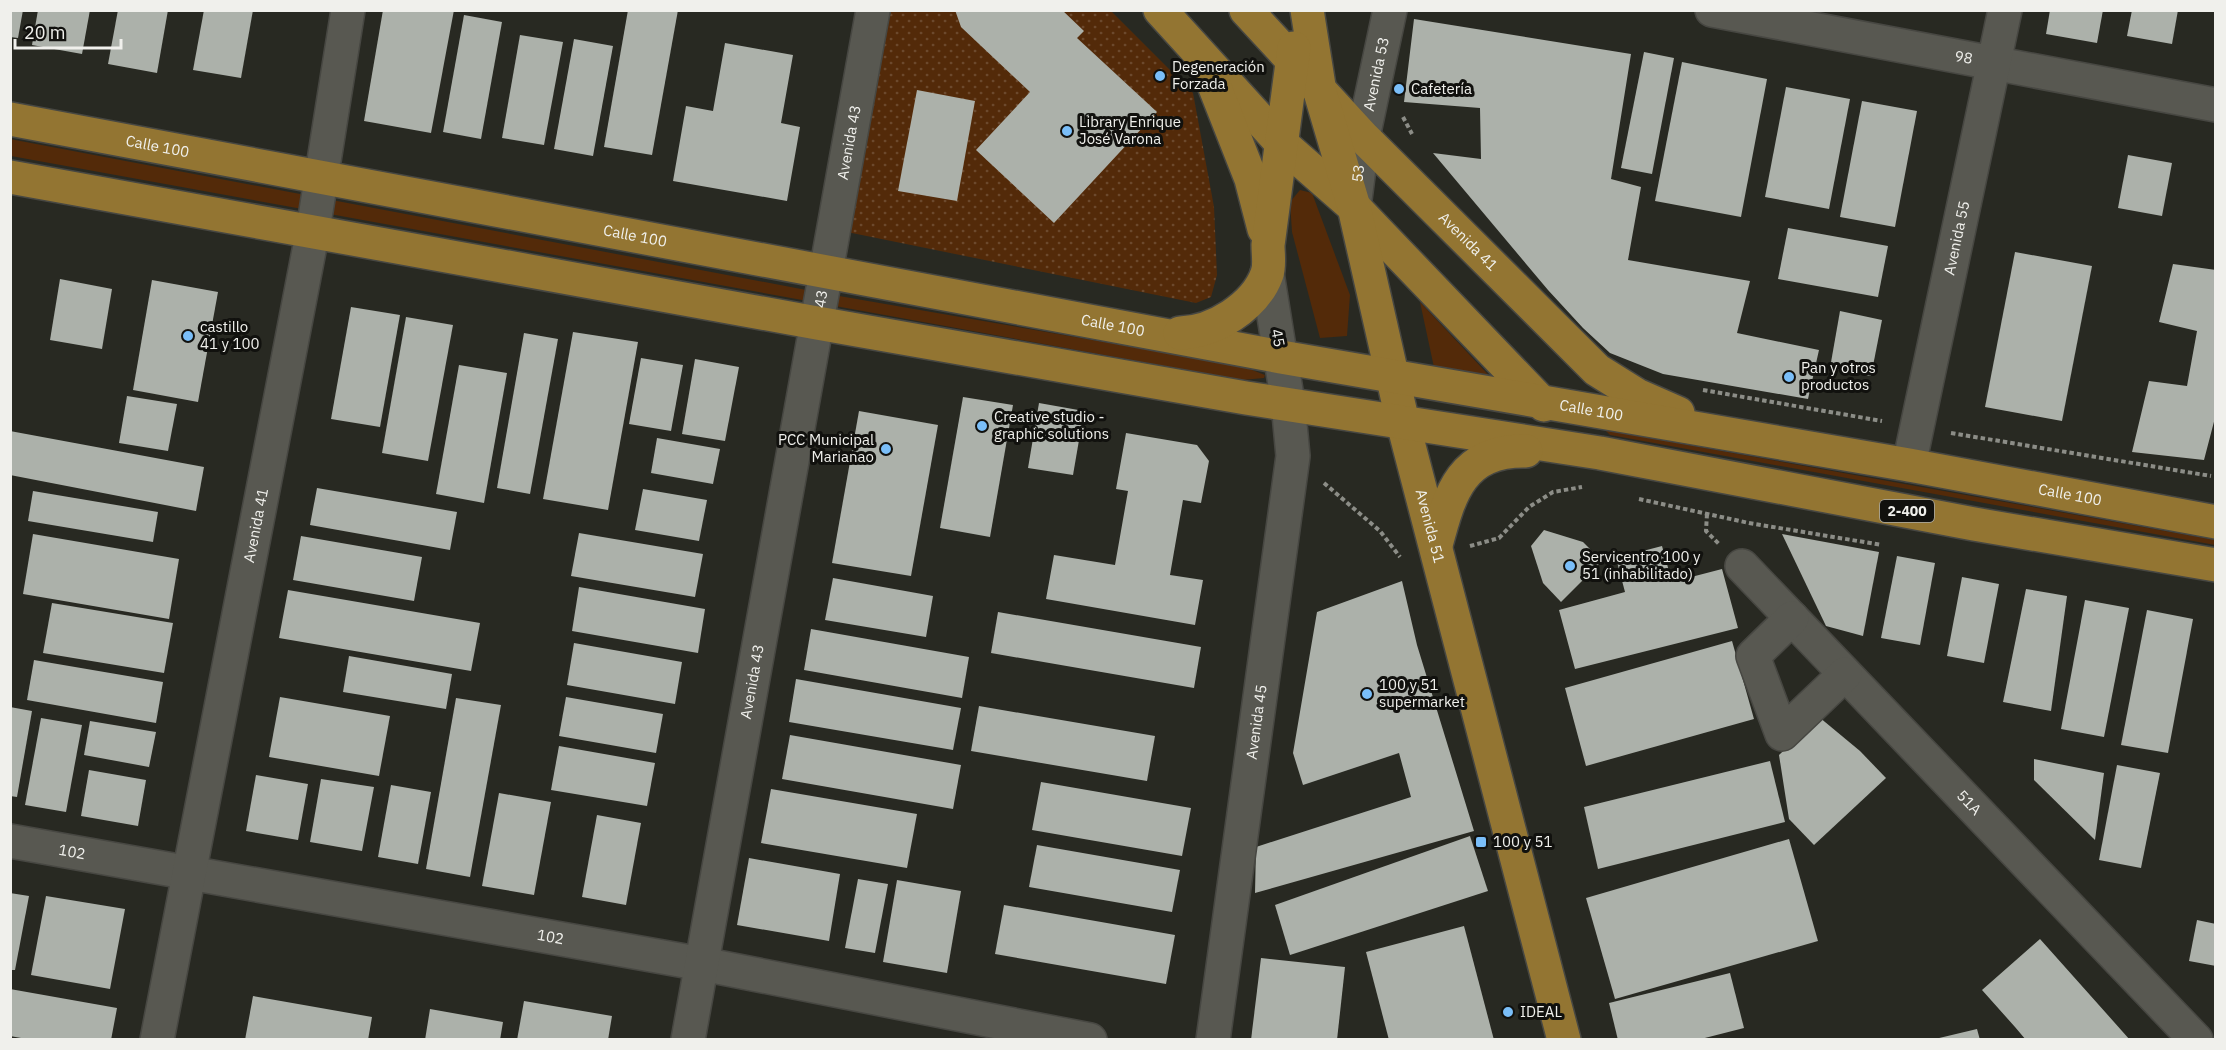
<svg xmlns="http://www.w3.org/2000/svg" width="2226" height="1050" viewBox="0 0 2226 1050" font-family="'IBM Plex Sans',sans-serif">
<defs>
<pattern id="park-dots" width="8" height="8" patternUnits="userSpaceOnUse" patternTransform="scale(1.5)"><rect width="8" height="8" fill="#532a09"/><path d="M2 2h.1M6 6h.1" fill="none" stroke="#6c492d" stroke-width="1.8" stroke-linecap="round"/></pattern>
</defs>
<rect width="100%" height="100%" fill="#282922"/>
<g fill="#532a09">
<path d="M10,139L822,293L1242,366L1265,375L1264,378L1242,380L11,156Z"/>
<path d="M1300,190L1312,193L1350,295L1347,336L1320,338L1292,232L1290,202Z"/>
<path d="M1420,302L1496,383L1435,372Z"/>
<path d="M1605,430L2215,540V545L1610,435Z"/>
</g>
<path fill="url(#park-dots)" d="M891,11H1111L1193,93L1214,207L1217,275L1211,297L1196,303L847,232Z"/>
<g fill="#acb1aa">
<path d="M10,10H23L18,38L10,37Z"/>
<path d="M38,10H90L82,54L32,45Z"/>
<path d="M118,10H168L157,73L108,64Z"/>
<path d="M204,10H253L241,78L193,70Z"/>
<path d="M383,10H454L431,133L364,121Z"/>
<path d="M628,10H678L652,155L604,147Z"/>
<path d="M955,10H1062L1084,31L1077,38L1157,112L1054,223L976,150L1030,92L961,27Z"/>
<path d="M2050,10H2103L2097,43L2046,34Z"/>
<path d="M2132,10H2178L2172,44L2127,36Z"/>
<path d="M464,15L502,22L481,139L443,132Z"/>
<path d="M1414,19L1631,54L1611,179L1641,187L1628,260L1750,281L1737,333L1819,350L1808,399L1663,374L1610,353L1583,328L1548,290L1433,153L1481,159L1480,108L1404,102Z"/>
<path d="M520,35L563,42L544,145L502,138Z"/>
<path d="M574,39L613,46L593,156L554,149Z"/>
<path d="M725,43L793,55L781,123L800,127L787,201L673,181L686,106L713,111Z"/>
<path d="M1644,52L1674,58L1652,174L1621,168Z"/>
<path d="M1682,62L1767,79L1741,217L1655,201Z"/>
<path d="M1786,87L1850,99L1829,209L1765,197Z"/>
<path d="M917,90L975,101L957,201L898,191Z"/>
<path d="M1862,101L1917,111L1895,227L1840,217Z"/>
<path d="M2128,155L2172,163L2162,216L2118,208Z"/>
<path d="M1788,228L1888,246L1878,297L1778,279Z"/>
<path d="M2015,252L2092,266L2062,421L1985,407Z"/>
<path d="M2173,264L2216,270V414L2204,460L2132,452L2149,381L2187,386L2197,331L2159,322Z"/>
<path d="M60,279L112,289L102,349L50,340Z"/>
<path d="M152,280L218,292L198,402L133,390Z"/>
<path d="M351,307L400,315L380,427L331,419Z"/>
<path d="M1840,311L1882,320L1871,376L1830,368Z"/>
<path d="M406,317L453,325L428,461L382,453Z"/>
<path d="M573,332L638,342L608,510L543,499Z"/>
<path d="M524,333L558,339L530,494L497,488Z"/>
<path d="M641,358L683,365L671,431L629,424Z"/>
<path d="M695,359L739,367L725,441L682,434Z"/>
<path d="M459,365L507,373L484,503L436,494Z"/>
<path d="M127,396L177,404L168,451L119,443Z"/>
<path d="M963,397L1013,405L990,537L940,528Z"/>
<path d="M1039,403L1084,411L1073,475L1028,468Z"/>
<path d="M859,411L938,425L911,576L832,563Z"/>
<path d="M10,431L204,467L196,511L10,475Z"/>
<path d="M1126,433L1197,445L1209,461L1201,503L1183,500L1170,575L1203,580L1195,625L1046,599L1054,555L1115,565L1128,491L1116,489Z"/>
<path d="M657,438L720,449L713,484L651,473Z"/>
<path d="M317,488L457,512L450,550L310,525Z"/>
<path d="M643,489L707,500L699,541L635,530Z"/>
<path d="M33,491L158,512L153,542L28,521Z"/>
<path d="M1544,530L1583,542L1602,561L1561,602L1543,583L1531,546Z"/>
<path d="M579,533L703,554L695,597L571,576Z"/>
<path d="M33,534L179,559L169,619L23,594Z"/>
<path d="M1782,534L1879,552L1863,636L1826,626Z"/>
<path d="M301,536L422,557L414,601L293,580Z"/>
<path d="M1662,546L1672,582L1722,569L1738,628L1575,669L1559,610L1625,592L1616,558Z"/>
<path d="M1897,556L1935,563L1920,645L1881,638Z"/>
<path d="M1962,577L1999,584L1984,663L1947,656Z"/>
<path d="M833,578L933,596L926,637L825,620Z"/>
<path d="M1402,581L1417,645L1474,831L1255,893L1256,847L1411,797L1399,753L1303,785L1293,753L1317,612Z"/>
<path d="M579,587L705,609L698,653L572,631Z"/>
<path d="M2026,589L2067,596L2051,711L2003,702Z"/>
<path d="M288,590L480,623L471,671L279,638Z"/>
<path d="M2085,600L2129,608L2104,737L2061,729Z"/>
<path d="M52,603L173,623L164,673L43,653Z"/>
<path d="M2147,610L2193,619L2168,753L2121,745Z"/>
<path d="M998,612L1201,647L1194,688L991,653Z"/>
<path d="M811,629L969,657L962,698L804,670Z"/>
<path d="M1732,641L1754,719L1586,766L1565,688Z"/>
<path d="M574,643L682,662L675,704L567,685Z"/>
<path d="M349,656L452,674L446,709L343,692Z"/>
<path d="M34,660L163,682L156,723L27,700Z"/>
<path d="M796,679L961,708L953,750L789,722Z"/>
<path d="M280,697L390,716L379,776L269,757Z"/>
<path d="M566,697L663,714L656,753L559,736Z"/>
<path d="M456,698L501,705L470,877L426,869Z"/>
<path d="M979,706L1155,736L1147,781L971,751Z"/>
<path d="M10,707L32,711L17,797L10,796Z"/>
<path d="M1819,717L1860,751L1886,778L1814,845L1789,819L1779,755Z"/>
<path d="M41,718L82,725L66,812L25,805Z"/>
<path d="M90,721L156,732L149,767L84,755Z"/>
<path d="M790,735L961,765L953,809L782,779Z"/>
<path d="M559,746L655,763L647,806L551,790Z"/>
<path d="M2034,759L2104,773L2095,840L2034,780Z"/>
<path d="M1770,761L1785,822L1598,869L1584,807Z"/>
<path d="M2117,765L2160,773L2141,868L2099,860Z"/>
<path d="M89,770L146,780L138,826L81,816Z"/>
<path d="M256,775L308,784L298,840L246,831Z"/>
<path d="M321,779L374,787L362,851L310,842Z"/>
<path d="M1041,782L1191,808L1182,856L1032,830Z"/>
<path d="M391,785L431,792L418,864L378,857Z"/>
<path d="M771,789L917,814L907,868L761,843Z"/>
<path d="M499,793L551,802L534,895L482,886Z"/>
<path d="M597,815L641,823L626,905L582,897Z"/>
<path d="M1470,836L1488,891L1290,955L1275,905Z"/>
<path d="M1789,839L1818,941L1615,999L1586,898Z"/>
<path d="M1037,845L1180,870L1172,912L1029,887Z"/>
<path d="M749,858L840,874L829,941L737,925Z"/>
<path d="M858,879L888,884L875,953L845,948Z"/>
<path d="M897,880L961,891L947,973L883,962Z"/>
<path d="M10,893L29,896L15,970H10Z"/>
<path d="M46,896L125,909L110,989L31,975Z"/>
<path d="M1004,905L1175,935L1166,984L995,954Z"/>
<path d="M2197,920L2216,924V966L2189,961Z"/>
<path d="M1464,926L1494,1040H1389L1366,952Z"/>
<path d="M2040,939L2106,1013L2130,1040H2026L2015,1027L1982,990Z"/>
<path d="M1261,958L1345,967L1337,1040H1251Z"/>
<path d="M1730,973L1744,1028L1697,1040H1618L1609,1003Z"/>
<path d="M10,989L117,1008L111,1040H32L10,1036Z"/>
<path d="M253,996L372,1017L368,1040H245Z"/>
<path d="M524,1001L612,1016L608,1040H517Z"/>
<path d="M430,1009L503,1022L500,1040H425Z"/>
<path d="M1977,1029L1980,1040H1935V1039Z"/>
</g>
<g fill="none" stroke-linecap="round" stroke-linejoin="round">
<defs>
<g id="minor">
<path id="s1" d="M1712,10L2216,105"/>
<path id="s2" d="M1354,207L1363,137L1390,10"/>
<path id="s3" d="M1909,465L2005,10"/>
<path id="s4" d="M1742,566L2196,1040"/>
<path d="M1792,618L1753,656L1782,734L1845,674"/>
<path id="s5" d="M10,841L702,964L1090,1040"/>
<path id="s6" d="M157,1040L313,230L348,10"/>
<path id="s7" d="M688,1040L873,10"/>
<path id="s8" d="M1213,1040L1293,456L1288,403L1267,273"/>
</g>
<g id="major">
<path d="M1160,10L1282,144L1354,207L1544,405"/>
<path id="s9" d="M1246,10L1363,137L1597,370L1637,395L1678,413"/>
<path id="s10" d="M1307,10L1320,92L1354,207L1403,423L1564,1040"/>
<path d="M1212,80L1251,179L1264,229"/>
<path id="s11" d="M10,119L1281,357L1909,465L2216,522"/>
<path d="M10,177L817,323L1246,398L1600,453L1974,524L2216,565"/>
<path d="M1180,333C1214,332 1255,307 1267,274C1270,266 1268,254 1268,245L1294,48"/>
<path d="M1436,545C1450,492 1462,450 1526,451"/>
</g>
</defs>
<use href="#minor" stroke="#474742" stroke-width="36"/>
<use href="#major" stroke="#474742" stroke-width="36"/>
<g stroke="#8c8d87" stroke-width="4" stroke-dasharray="4.5 3" stroke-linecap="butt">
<path d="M1403,117L1412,134"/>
<path d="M1703,390L1882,421"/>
<path d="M1951,433L2211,476"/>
<path d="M1324,483L1380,531L1400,557"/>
<path d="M1639,499L1749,523L1882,545"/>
<path d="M1707,514L1706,531L1719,544"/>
<path d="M1470,546L1499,538L1529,507L1553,492L1582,487"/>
</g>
<use href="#minor" stroke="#585851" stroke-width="33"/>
<use href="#major" stroke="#937532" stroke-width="33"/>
</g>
<g fill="#7abef8" stroke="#11110e" stroke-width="2">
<circle cx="1160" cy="76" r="6"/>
<circle cx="1399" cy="89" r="6"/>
<circle cx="1067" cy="131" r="6"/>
<circle cx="188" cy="336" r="6"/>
<circle cx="1789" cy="377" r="6"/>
<circle cx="982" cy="426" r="6"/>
<circle cx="886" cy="449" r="6"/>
<circle cx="1570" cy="566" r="6"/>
<circle cx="1367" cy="694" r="6"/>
<rect x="1475" y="836" width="12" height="12" rx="3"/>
<circle cx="1508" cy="1012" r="6"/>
</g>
<g text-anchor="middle" stroke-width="6" stroke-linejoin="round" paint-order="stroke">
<rect fill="#11110e" stroke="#adada9" stroke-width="1.5" x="1880" y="500" width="54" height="22" rx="4.5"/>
<g font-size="14" font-weight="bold" fill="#f0f0ec">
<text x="1907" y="516">2-400</text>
</g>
<g font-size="15" fill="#f0f0ec" stroke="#11110e">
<text dy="5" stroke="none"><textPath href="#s1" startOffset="256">98</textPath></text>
<text dy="5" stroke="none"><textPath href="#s2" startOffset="135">Avenida 53</textPath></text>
<text dy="5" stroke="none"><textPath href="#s7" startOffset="912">Avenida 43</textPath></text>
<text dy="5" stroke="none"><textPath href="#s11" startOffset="150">Calle 100</textPath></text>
<text dy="5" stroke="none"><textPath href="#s2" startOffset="34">53</textPath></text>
<text dy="5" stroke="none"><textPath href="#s11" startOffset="636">Calle 100</textPath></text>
<text dy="5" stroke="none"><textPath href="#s3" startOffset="232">Avenida 55</textPath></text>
<text dy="5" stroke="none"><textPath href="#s9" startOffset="321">Avenida 41</textPath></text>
<text dy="5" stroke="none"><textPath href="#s7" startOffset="753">43</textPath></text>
<text dy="5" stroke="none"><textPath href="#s11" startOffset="1122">Calle 100</textPath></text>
<text transform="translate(1278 338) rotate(79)" y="5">45</text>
<text dy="5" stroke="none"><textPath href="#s11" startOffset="1608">Calle 100</textPath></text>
<text dy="5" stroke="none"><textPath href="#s11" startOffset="2094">Calle 100</textPath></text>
<text dy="5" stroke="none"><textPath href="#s6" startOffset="524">Avenida 41</textPath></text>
<text dy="5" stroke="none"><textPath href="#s10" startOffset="531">Avenida 51</textPath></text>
<text dy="5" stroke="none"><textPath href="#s7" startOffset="364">Avenida 43</textPath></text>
<text dy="5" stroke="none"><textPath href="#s8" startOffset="321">Avenida 45</textPath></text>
<text dy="5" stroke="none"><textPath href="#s4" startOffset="328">51A</textPath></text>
<text dy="5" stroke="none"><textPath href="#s5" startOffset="63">102</textPath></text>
<text dy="5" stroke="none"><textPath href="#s5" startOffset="549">102</textPath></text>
</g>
<g font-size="15" fill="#f0f0ec" stroke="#11110e" text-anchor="start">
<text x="1172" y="72">Degeneración<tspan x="1172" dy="17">Forzada</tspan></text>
<text x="1411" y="94">Cafetería</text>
<text x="1079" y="127">Library Enrique<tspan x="1079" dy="17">José Varona</tspan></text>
<text x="200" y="332">castillo<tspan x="200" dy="17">41 y 100</tspan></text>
<text x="1801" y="373">Pan y otros<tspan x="1801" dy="17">productos</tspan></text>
<text x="994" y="422">Creative studio -<tspan x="994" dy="17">graphic solutions</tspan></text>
<text x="874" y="445" text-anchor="end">PCC Municipal<tspan x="874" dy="17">Marianao</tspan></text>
<text x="1582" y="562">Servicentro 100 y<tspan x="1582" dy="17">51 (inhabilitado)</tspan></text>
<text x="1379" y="690">100 y 51<tspan x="1379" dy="17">supermarket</tspan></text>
<text x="1493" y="847">100 y 51</text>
<text x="1520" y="1017">IDEAL</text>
</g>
</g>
<rect width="2226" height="1050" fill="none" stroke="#f0f0ec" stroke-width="24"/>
<path d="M15 39v9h106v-9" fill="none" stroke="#f0f0ec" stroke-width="3"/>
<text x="24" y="39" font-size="18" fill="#f0f0ec" stroke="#11110e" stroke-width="4.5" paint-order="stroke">20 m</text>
</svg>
